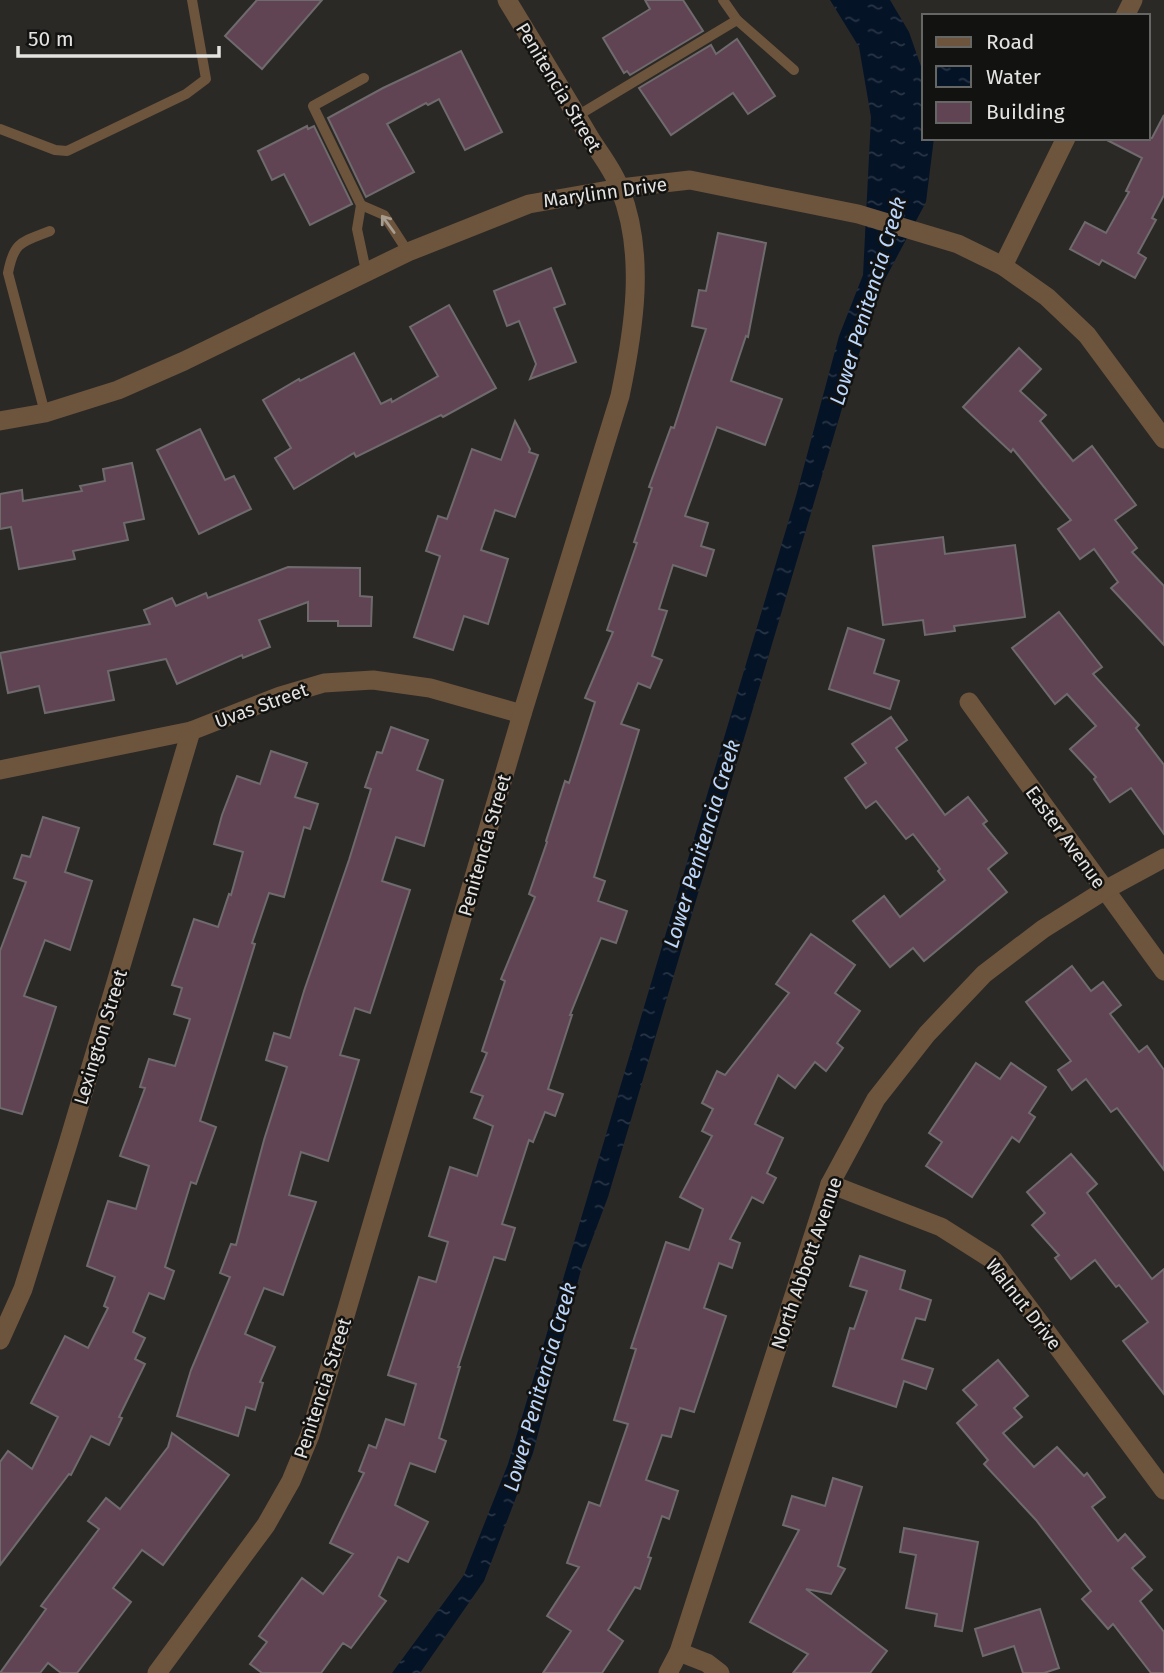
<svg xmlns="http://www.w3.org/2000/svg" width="1164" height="1673" viewBox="0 0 1164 1673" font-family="'Fira Sans',sans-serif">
<defs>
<pattern id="water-ripples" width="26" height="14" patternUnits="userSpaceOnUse" patternTransform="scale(1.75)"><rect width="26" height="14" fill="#051327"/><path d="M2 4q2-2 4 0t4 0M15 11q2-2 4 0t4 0" fill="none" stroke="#293546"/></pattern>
</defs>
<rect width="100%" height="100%" fill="#2a2926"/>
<path fill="url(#water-ripples)" d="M830,0H890L909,32L924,75V138H934L926,202L883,283L851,378L608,1197L582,1266L533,1453L484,1581L420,1673H392L464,1575L508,1464L796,496L839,336L863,275L871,117L859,47Z"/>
<g fill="#614454" stroke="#6f6a6c" stroke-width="2">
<path d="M257,0H322L262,69L225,36Z"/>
<path d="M645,0H683L703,31L630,75L627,71L624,73L603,38L650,9Z"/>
<path d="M737,39L775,96L748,114L733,93L671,135L639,88L711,45L716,54Z"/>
<path d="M461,51L502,132L465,150L439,99L428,105L426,103L387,124L414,172L366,197L328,118L383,88Z"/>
<path d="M1164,115V195L1152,218L1156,220L1138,253L1146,258L1135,278L1102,260L1099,265L1070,249L1085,222L1106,233L1129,192L1126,191L1142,158L1103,138H1152Z"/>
<path d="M307,126L308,129L314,126L352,204L310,225L284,174L272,180L258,151Z"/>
<path d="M718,233L766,243L748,337L746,336L731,381L782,399L765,445L717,427L685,516L708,523L701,546L714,550L706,576L673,565L659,609L667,611L652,656L662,660L650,688L638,683L621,724L639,730L594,877L605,881L598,901L627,911L616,943L601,938L570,1015H572L548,1089L563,1094L555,1116L545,1112L533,1142L529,1140L502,1224L515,1228L505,1260L494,1257L458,1367H460L439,1438L446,1441L435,1472L410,1463L395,1505L428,1522L408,1562L398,1557L379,1596L386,1601L351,1648L343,1643L321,1673H262L250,1664L267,1642L259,1636L302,1578L323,1594L353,1554L330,1543L364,1473L359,1471L369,1445L376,1448L386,1419L404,1425L416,1384L388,1375L419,1277L436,1282L448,1242L429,1236L450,1167L477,1176L493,1126L474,1118L483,1096L471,1092L487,1053L482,1051L505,981L501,979L535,897L529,894L547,842L546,841L565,781L569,783L595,702L585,698L613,632L607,630L637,543L634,542L652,488L649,487L671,427L674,428L706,329L692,326L699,290L706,291Z"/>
<path d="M551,268L565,304L554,308L576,362L530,379L536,364L519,321L507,326L494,291Z"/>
<path d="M449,305L496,388L443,417L441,415L356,457L354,453L294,489L275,458L291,448L263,400L299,379L300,381L354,353L381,404L391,399L392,402L438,376L410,327Z"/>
<path d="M1019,348L1041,369L1020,391L1046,415L1040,421L1073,461L1092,446L1136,505L1115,520L1137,548L1132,552L1164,586V645L1111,588L1118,582L1094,549L1080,559L1058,529L1071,520L1013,449L1011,452L963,407Z"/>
<path d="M515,421L530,449L529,452L538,455L515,517L495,510L481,550L508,559L488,624L464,616L453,650L414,637L440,556L426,551L438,516L447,519L472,449L501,460Z"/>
<path d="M200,429L225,480L234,476L251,509L199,534L157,450Z"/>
<path d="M132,463L144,519L124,523L128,540L73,551L75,559L19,569L11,527L0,529V494L22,490L23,501L82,491L80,486L105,481L103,469Z"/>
<path d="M943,537L945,554L1015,545L1025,617L954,626L955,631L925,635L923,620L883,625L873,546Z"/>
<path d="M288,567L360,568V596L372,597L371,626H338V621H308V602L259,620L270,647L243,658L242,655L177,684L166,659L108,671L114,700L45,713L39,686L8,693L0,653L150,624L144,610L172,598L176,606L206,593L208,598Z"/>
<path d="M1059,612L1102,667L1093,674L1139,725L1136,728L1164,765V834L1131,788L1110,802L1094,779L1096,777L1070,749L1096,726L1067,694L1055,704L1012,648Z"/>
<path d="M848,628L884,640L874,673L899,681L890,709L829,689Z"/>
<path d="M891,717L907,740L896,748L945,815L968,797L987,821L983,824L1007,853L988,869L1007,892L924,961L913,948L890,967L853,921L884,896L900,917L945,880L938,871L940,869L913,834L906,839L876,801L866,808L845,778L866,763L852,744Z"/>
<path d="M391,727L428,740L417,770L443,780L424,846L396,837L382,881L410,890L370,1013L355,1008L340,1055L359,1060L328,1161L301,1152L289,1195L316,1202L283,1295L264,1288L245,1334L275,1347L260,1382L263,1383L255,1410L246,1407L238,1436L177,1416L191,1370L230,1277L220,1273L231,1244L236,1245L264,1140L287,1067L266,1060L274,1033L290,1038L304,991L349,860L371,789L365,787L377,752L382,753Z"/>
<path d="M271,751L307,763L295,797L318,804L310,829L304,827L284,897L269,893L252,943L255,944L200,1121L216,1127L196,1184L191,1182L165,1267L174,1271L164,1299L149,1293L133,1332L145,1338L135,1359L145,1364L119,1417L122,1418L109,1445L91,1436L71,1475L69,1474L0,1565V1462L8,1451L32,1469L58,1417L31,1403L65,1336L88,1348L108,1308L104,1306L115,1277L87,1266L108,1201L136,1209L149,1166L120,1156L145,1088L140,1087L149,1059L175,1066L190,1019L174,1014L182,988L172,985L194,919L218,927L229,894L231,895L243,852L214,844L222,815L237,776L260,784Z"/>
<path d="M43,817L79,828L65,872L92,881L70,950L45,940L24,996L56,1007L22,1114L0,1108V951L26,882L14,878L22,855L30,857Z"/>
<path d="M811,934L855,965L835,993L860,1011L837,1043L843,1048L826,1071L815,1062L795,1088L778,1075L755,1124L783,1138L767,1173L776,1178L763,1203L752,1197L730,1239L740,1243L732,1268L719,1263L704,1308L726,1316L694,1412L680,1408L671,1437L662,1435L646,1480L678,1491L669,1519L662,1516L648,1557L651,1558L640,1589L635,1587L608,1630L623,1641L602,1673H543L571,1631L547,1616L579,1567L567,1563L589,1502L600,1506L628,1424L614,1420L636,1349L631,1348L666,1242L689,1250L703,1209L680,1197L712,1136L702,1131L713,1109L702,1103L717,1071L725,1075L789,993L776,984Z"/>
<path d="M1072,966L1091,991L1103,982L1121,1005L1110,1014L1139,1052L1147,1046L1164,1070V1170L1117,1108L1111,1112L1086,1079L1072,1090L1058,1070L1071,1061L1026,1002Z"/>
<path d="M976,1063L1000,1079L1011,1063L1046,1087L1029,1113L1035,1117L1019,1142L1012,1137L972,1197L926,1166L942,1142L929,1133Z"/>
<path d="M1071,1154L1097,1184L1087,1193L1152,1279L1164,1269V1394L1123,1341L1148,1322L1119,1285L1116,1287L1095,1260L1071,1279L1055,1258L1059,1255L1032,1225L1045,1213L1027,1192Z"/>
<path d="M860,1256L905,1271L900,1289L931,1300L925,1320L916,1318L902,1359L933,1369L926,1389L904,1381L896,1407L833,1386L850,1328L854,1329L867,1291L850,1286Z"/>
<path d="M998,1360L1028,1396L1014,1408L1022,1417L1003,1433L1034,1467L1057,1447L1084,1476L1087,1473L1105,1497L1092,1507L1118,1541L1125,1534L1145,1557L1132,1568L1152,1590L1140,1601L1164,1632V1673H1151L1113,1624L1108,1629L1082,1599L1091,1591L1036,1520L984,1464L988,1460L957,1423L977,1405L963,1390Z"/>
<path d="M172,1433L229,1475L163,1565L142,1550L113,1588L131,1602L77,1673H61L48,1663L40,1673H0L46,1609L41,1606L99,1529L88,1521L106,1498L120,1509L168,1447Z"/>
<path d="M833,1478L862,1487L838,1566L845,1569L831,1594L806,1589L887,1651L870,1673H793L808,1654L750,1622L799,1530L783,1525L792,1496L825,1506Z"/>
<path d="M904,1528L978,1542L962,1631L935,1626L937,1614L906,1608L916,1555L900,1552Z"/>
<path d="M1040,1609L1059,1668L1044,1673H1023L1014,1646L983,1656L975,1629Z"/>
</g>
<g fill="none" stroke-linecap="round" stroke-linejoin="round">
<g stroke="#6d543d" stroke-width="10">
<path d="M723,0L737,20"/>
<path d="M364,78L313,106L361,205L357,229L366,271"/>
<path d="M577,116L737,20L794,70"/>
<path d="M0,129L55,150L67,151L186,94L206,79L192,0"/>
<path d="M361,205L384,215L408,252"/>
<path d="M45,413L8,273C14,241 22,242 50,231"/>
</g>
<g stroke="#6d543d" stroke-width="19">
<path d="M1125,16L1133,0"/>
<path d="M1003,266L1066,138"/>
<path d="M969,702L1164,971"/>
<path d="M0,770L191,731L280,696L324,683L373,680L430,688L522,714"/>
<path d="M830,1184L941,1227L993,1260L1164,1490"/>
<path d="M0,1340L23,1289L67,1147L191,731"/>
<path d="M679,1652L707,1663L720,1673"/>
<path d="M157,1673L266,1525L291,1481L310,1435L522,714L620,396C634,329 646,254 620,189C614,171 600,154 590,138C563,92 535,46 507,0"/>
<path d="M668,1673L679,1652L830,1184L876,1099L927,1034L984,974L1043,929L1105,890L1164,858"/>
</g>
<path stroke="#6d543d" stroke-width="19" d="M0,421L45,413L118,390L184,361L408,252L529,204L620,188L690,180L858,214L958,244L1003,266L1047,297L1087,335L1164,439"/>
</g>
<defs><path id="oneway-shaft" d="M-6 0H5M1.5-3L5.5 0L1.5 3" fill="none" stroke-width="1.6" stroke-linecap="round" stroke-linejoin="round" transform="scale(1.75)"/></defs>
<use stroke="#a89c8f" href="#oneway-shaft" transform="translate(388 224) rotate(-126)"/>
<g text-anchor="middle" stroke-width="5" stroke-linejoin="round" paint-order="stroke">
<g font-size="19" fill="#e4e3e1" stroke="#121210">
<text transform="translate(559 87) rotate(59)" y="7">Penitencia Street</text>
<text transform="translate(605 192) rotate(-8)" y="7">Marylinn Drive</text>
<text transform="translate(261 705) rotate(-20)" y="7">Uvas Street</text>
<text transform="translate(1066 837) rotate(54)" y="7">Easter Avenue</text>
<text transform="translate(484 845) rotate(-74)" y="7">Penitencia Street</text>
<text transform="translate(100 1037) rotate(-73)" y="7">Lexington Street</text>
<text transform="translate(806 1263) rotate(-71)" y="7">North Abbott Avenue</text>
<text transform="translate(1024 1304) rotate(52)" y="7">Walnut Drive</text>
<text transform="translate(322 1388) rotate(-72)" y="7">Penitencia Street</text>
</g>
<g font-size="21" font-style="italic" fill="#bbd7fd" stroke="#121210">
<text transform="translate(868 301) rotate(-73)" y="7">Lower Penitencia Creek</text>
<text transform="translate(702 844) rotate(-73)" y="7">Lower Penitencia Creek</text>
<text transform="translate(540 1387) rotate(-74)" y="7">Lower Penitencia Creek</text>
</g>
</g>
<rect x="922" y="14" width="228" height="126" fill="#121210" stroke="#666664" stroke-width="2"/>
<rect x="936" y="37" width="35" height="10" fill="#6d543d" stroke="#666664" stroke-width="2"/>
<text x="986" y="49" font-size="21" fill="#e4e3e1">Road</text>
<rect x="936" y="66" width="35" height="21" fill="url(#water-ripples)" stroke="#666664" stroke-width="2"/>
<text x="986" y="84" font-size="21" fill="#e4e3e1">Water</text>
<rect x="936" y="102" width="35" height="21" fill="#614454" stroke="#666664" stroke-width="2"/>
<text x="986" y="119" font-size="21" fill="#e4e3e1">Building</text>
<path d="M18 46v10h201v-10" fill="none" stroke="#e4e3e1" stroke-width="3.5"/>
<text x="28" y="46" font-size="21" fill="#e4e3e1" stroke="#121210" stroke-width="5" paint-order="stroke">50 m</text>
</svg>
